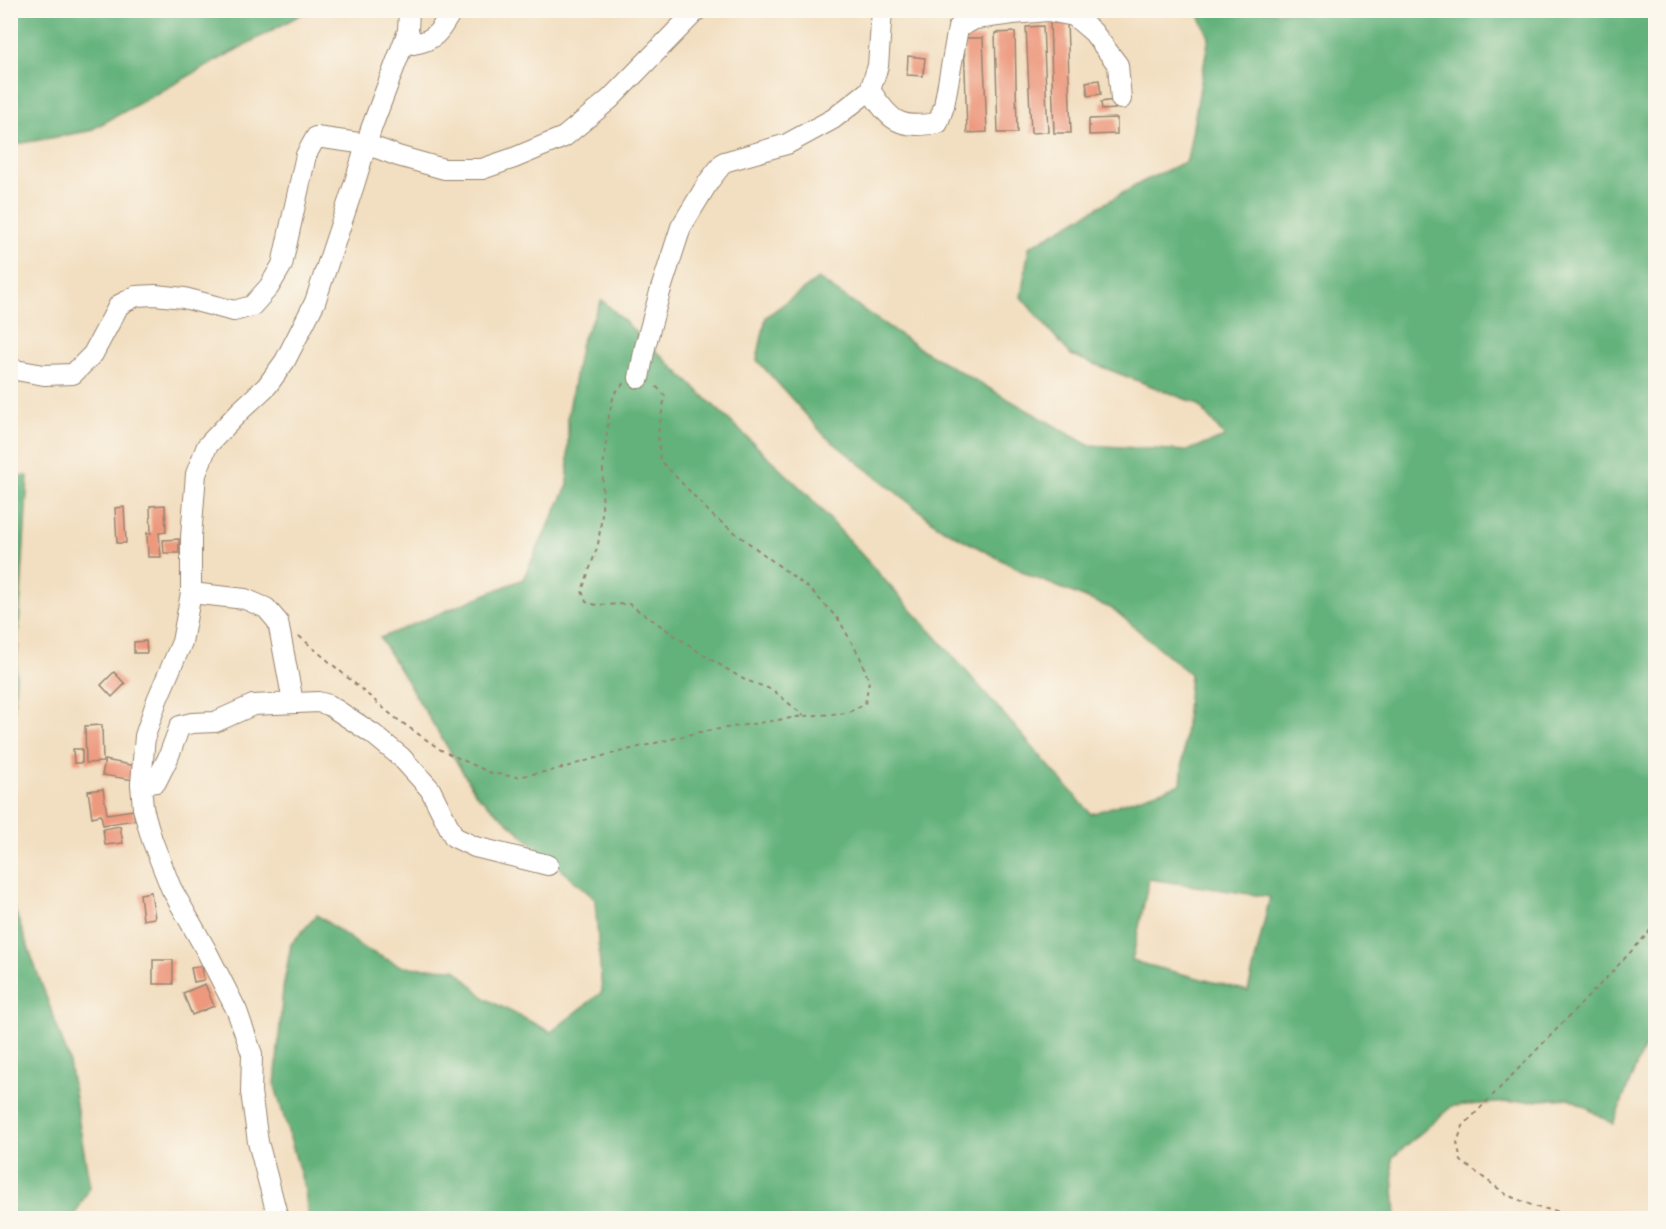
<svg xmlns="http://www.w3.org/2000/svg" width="1666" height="1229" viewBox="0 0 1666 1229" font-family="'Old Standard TT',serif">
<rect width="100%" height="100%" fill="#fbf7ec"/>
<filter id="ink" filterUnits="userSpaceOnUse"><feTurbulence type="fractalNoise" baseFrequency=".0167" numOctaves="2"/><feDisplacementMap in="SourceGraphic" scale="12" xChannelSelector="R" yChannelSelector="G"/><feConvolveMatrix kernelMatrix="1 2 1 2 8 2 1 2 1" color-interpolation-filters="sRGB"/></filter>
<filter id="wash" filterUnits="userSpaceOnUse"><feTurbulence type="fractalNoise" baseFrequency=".008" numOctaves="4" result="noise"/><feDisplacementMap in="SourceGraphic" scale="24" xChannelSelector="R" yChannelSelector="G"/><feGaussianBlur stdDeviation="1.35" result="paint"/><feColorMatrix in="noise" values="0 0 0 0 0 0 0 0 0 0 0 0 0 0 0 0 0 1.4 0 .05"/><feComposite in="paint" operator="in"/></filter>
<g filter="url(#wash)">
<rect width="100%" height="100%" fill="#f2dec0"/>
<g fill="#63b27c" stroke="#4f6e4d" stroke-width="1.5" fill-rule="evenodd">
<path d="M11,10H307V11L89,131L11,145Z"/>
<path d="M1197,11H1655L1656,1054L1643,1049L1613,1124L1570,1098L1452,1106L1392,1158L1396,1218H308L305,1190L275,1086L283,989L291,944L317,915L365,949L403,967L455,969L486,999L551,1032L602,992L595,899L477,795L380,638L523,579L568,485V416L581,342L602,300L807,494L937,638L1091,814L1181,784L1190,674L1113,609L1031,576L940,527L825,436L757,360L766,317L818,279L924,351L1088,445L1186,451L1225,437L1198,404L1071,355L1021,297L1029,247L1142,182L1187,161L1209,37ZM1149,879L1270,897L1248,991L1132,961Z"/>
<path d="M28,476L11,757V477Z"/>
<path d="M11,900L68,1057L90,1187L73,1218H11Z"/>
</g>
<g id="blocks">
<g fill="#ed997e">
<path d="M1067,22L1071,133H1054L1050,23Z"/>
<path d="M1043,26L1048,132L1031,133L1026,27Z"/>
<path d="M1015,32L1017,133H998L995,33Z"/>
<path d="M964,38H983L987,132L967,133Z"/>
<path d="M908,56L925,58L923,76L907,75Z"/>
<path d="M1099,80L1101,94L1088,96L1086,82Z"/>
<path d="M1114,100L1115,109L1102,110L1101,102Z"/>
<path d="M1117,118V134L1089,135V119Z"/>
<path d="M165,505L166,532L159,533L161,557H148L147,533H151L150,506Z"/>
<path d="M124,507L126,543H117L115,508Z"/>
<path d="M179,539V553H164L163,540Z"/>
<path d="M146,641L147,653H134V642Z"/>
<path d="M114,672L125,684L112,697L101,685Z"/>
<path d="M102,725L103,762L86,763L85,726Z"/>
<path d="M73,749H82V763H74Z"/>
<path d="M105,760L136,766L134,780L102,775Z"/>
<path d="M103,789L107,814L133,810L135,820L103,825L101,815L92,817L88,791Z"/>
<path d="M120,826L123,843L105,845L103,829Z"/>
<path d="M151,892L155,918L143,920L140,894Z"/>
<rect x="153" y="960" width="20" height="24"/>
<path d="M202,966L204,980L194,982L191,968Z"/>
<path d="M205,984L214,1006L192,1015L183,993Z"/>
</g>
</g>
</g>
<g filter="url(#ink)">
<use href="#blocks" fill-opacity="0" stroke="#96846f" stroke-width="1.5"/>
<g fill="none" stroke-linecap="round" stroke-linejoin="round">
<defs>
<g id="minor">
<path d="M408,31L413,44C435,41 440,31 450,14V10"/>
<path d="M870,90C891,122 899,129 938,123L944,106L958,28L975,19L1013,14L1048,11L1074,16L1093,32L1118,65L1121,99"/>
<path d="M10,369L44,375L73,374L93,354L119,305L136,296L155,295L184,298L234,311L252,306L269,287L282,265L306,155L316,137L366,144L398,156L444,169H482L514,158L564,137L610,99L697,10"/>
<path d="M639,378L645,347L660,292L681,227L709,181L724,162L787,144L833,119L870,90L878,66L882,10"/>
<path d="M191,593L245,599L266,608L278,622L293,702"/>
<path d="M141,784L156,782L168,758L180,726L192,723L215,722L253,705L318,702L329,705L373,734L401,757L430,789L454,837L475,847L548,865"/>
<path d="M278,1218L258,1142L251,1092L252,1054L237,1011L206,950L171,888L152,840L143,808L141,784L145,736L157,700L182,642L191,593V537L196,474L207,446L240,411L267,386L285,361L315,302L354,185L371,129L408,31L409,10"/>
</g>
</defs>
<use href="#minor" stroke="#96846f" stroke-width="22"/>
<g stroke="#96846f" stroke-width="2" stroke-dasharray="4.5 4.5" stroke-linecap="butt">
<path d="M624,383L614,394L609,415L603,469L602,514L598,545L582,591L586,602L596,605L629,604L699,652L743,679L773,690L804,716"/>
<path d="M299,636L394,717L441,750L491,773L516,777L555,770L603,756L700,732L804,716L847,713L865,704L869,681L860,657L839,620L811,590L713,516L660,460L658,434L665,396L655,385"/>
<path d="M1593,1218L1536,1207L1507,1195L1461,1161L1457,1142L1463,1126L1612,972L1649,932L1656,914"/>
</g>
<use href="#minor" stroke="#fff" stroke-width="20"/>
</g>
</g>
<rect width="1666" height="1229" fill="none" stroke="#fbf7ec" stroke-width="36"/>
</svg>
